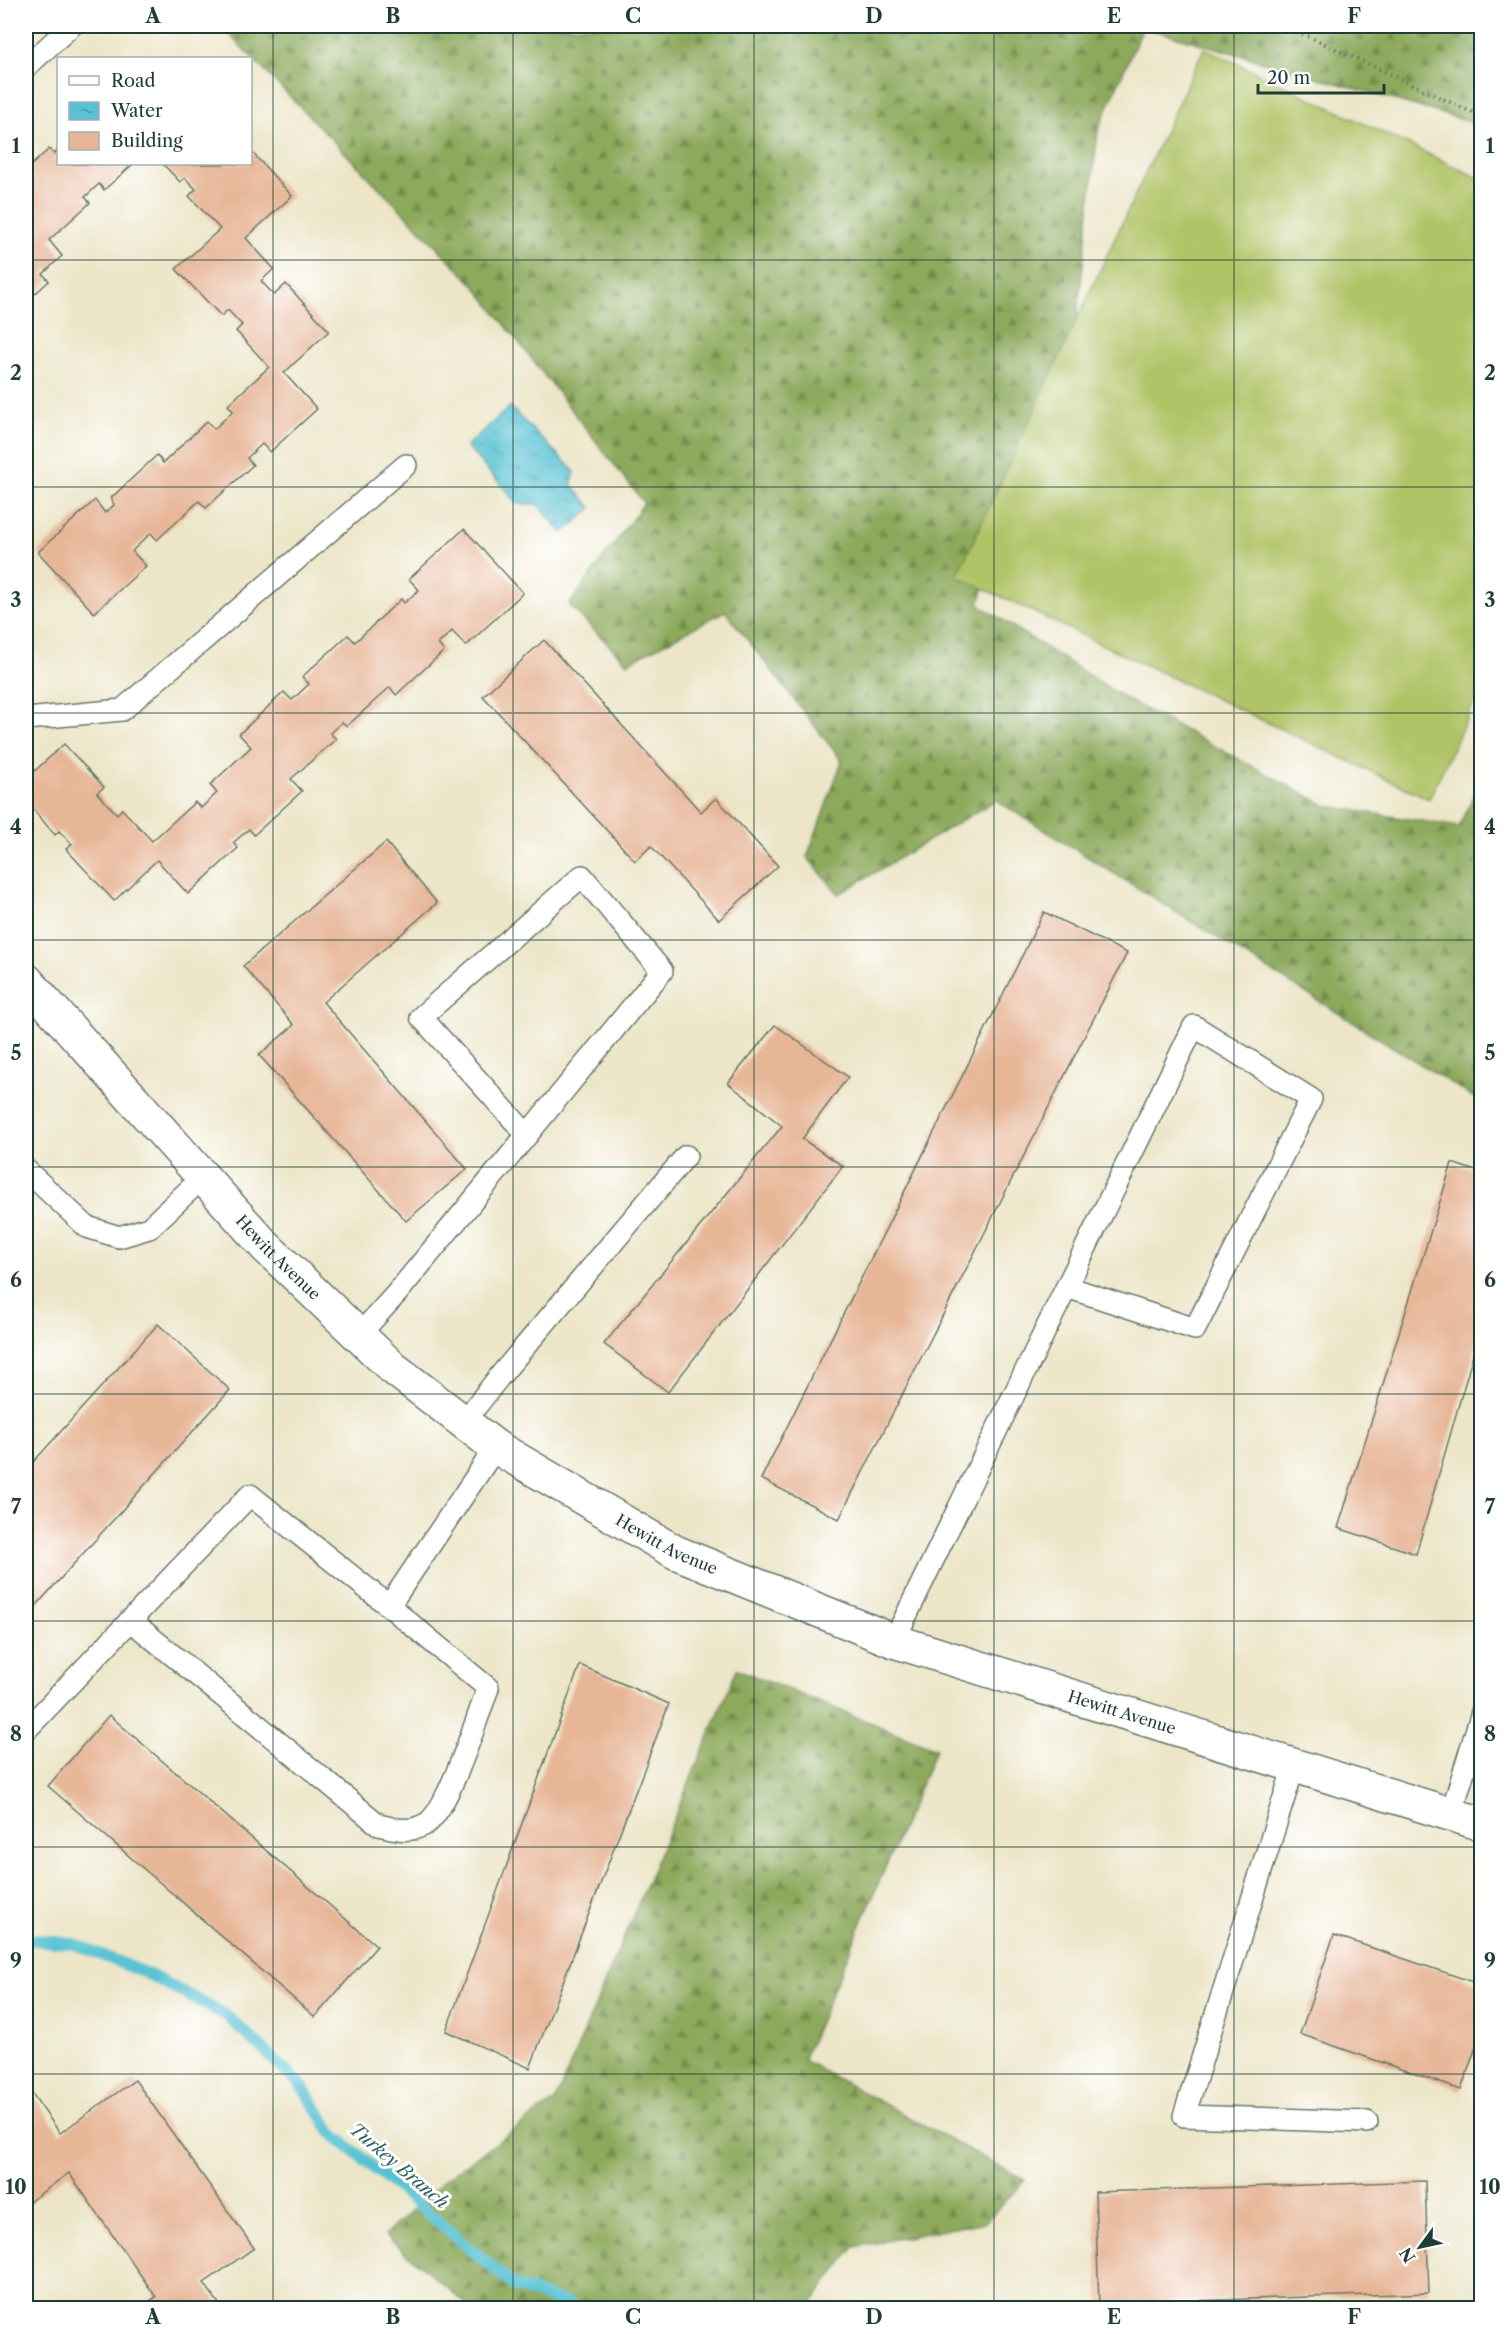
<svg xmlns="http://www.w3.org/2000/svg" width="1507" height="2334" viewBox="0 0 1507 2334" font-family="'Libre Caslon Text',serif">
<defs>
<pattern id="forest-firs" width="22" height="20" patternUnits="userSpaceOnUse" patternTransform="scale(1.5)"><rect width="22" height="20" fill="#8ca95b"/><path d="M5 1l3.5 6h-7zM16 11l3.5 6h-7z" fill="#728b4c"/></pattern>
<pattern id="water-ripples" width="26" height="14" patternUnits="userSpaceOnUse" patternTransform="scale(1.5)"><rect width="26" height="14" fill="#58c2d3"/><path d="M2 4q2-2 4 0t4 0M15 11q2-2 4 0t4 0" fill="none" stroke="#489fac"/></pattern>
</defs>
<rect width="100%" height="100%" fill="#fff"/>
<filter id="ink" filterUnits="userSpaceOnUse"><feTurbulence type="fractalNoise" baseFrequency=".0167" numOctaves="2"/><feDisplacementMap in="SourceGraphic" scale="12" xChannelSelector="R" yChannelSelector="G"/><feConvolveMatrix kernelMatrix="1 2 1 2 8 2 1 2 1" color-interpolation-filters="sRGB"/></filter>
<filter id="wash" filterUnits="userSpaceOnUse"><feTurbulence type="fractalNoise" baseFrequency=".008" numOctaves="4" result="noise"/><feDisplacementMap in="SourceGraphic" scale="24" xChannelSelector="R" yChannelSelector="G"/><feGaussianBlur stdDeviation="1.35" result="paint"/><feColorMatrix in="noise" values="0 0 0 0 0 0 0 0 0 0 0 0 0 0 0 0 0 1.4 0 .05"/><feComposite in="paint" operator="in"/></filter>
<g filter="url(#wash)">
<rect width="100%" height="100%" fill="#ece5c7"/>
<g fill="url(#forest-firs)" stroke="#567348" stroke-width="1.5">
<path d="M221,26H1481V125L1143,27L1098,130L1077,319L1028,424L979,605L1126,699L1327,806L1459,827L1481,781V1102L996,800L839,894L807,857L842,761L725,611L627,663L569,605L644,503L474,285Z"/>
<path d="M737,1669L936,1749L803,2060L1025,2180L985,2222L854,2247L809,2307L812,2308H471L385,2235L448,2177L555,2101Z"/>
</g>
<path fill="#b0c366" stroke="#68804d" stroke-width="1.5" d="M1204,48L1481,179V688L1429,799L957,576Z"/>
<path fill="url(#water-ripples)" stroke="#3c8084" stroke-width="1.5" d="M510,407L575,472L571,484L592,508L563,533L537,504H518L466,446Z"/>
<g fill="none" stroke-linecap="round" stroke-linejoin="round">
<path stroke="#58c2d3" stroke-width="12" d="M26,1939L75,1944L150,1975L227,2016L301,2085L332,2133L515,2286L578,2308"/>
</g>
<g id="blocks">
<g fill="#e7b697">
<path d="M49,149L54,154L58,150V164H133L104,190L99,184L85,197L90,203L49,240L62,256L43,274L49,281L26,302V170Z"/>
<path d="M250,150L292,196L246,238L274,269L261,281L274,295L286,284L329,331L284,373L317,409L270,452L262,444L247,458L253,465L206,508L199,501L157,540L151,533L132,551L146,566L94,613L38,552L95,500L105,513L114,505L111,498L157,455L163,463L207,421L214,429L233,411L228,405L269,367L236,331L242,325L228,310L221,316L176,269L220,229L189,196L196,189L185,178L180,182L163,164H250Z"/>
<path d="M464,529L523,593L466,646L452,631L438,644L444,651L396,695L390,687L347,726L342,722L330,733L336,739L291,779L302,791L254,835L249,829L233,843L238,848L188,894L157,860L114,901L66,849L72,844L59,831L55,835L26,801V779L64,744L104,787L97,793L117,814L122,809L152,841L195,802L201,808L217,793L210,785L251,747L239,734L284,692L292,700L309,684L302,677L348,635L355,642L401,599L404,603L419,590L409,579Z"/>
<path d="M544,640L701,812L716,798L778,866L719,920L651,846L635,861L483,696Z"/>
<path d="M386,842L437,903L323,1002L467,1169L406,1221L259,1055L294,1025L243,966Z"/>
<path d="M1044,912L1127,953L839,1519L761,1479Z"/>
<path d="M775,1025L848,1077L802,1139L843,1166L668,1392L604,1344L782,1126L728,1083Z"/>
<path d="M1452,1163L1482,1173V1324L1416,1554L1338,1528Z"/>
<path d="M158,1324L230,1390L26,1617V1470Z"/>
<path d="M580,1665L669,1704L530,2068L446,2031Z"/>
<path d="M109,1715L377,1946L315,2017L48,1786Z"/>
<path d="M1334,1935L1482,1985V2029L1461,2090L1300,2034Z"/>
<path d="M135,2080L254,2248L204,2283L222,2308H139L156,2297L69,2173L26,2204V2085L60,2133Z"/>
<path d="M1425,2181L1429,2293L1099,2304L1095,2192Z"/>
</g>
</g>
</g>
<g filter="url(#ink)">
<use href="#blocks" fill-opacity="0" stroke="#677867" stroke-width="1.5"/>
<g fill="none" stroke-linecap="round" stroke-linejoin="round">
<defs>
<g id="service">
<path d="M26,67L71,26"/>
<path d="M26,719L122,710L406,465"/>
<path d="M26,1170L87,1227L119,1237L149,1228L202,1178"/>
<path d="M358,1336L397,1293L662,971L582,876L421,1017L527,1135"/>
<path d="M464,1422L499,1377L686,1156"/>
<path d="M130,1620L379,1825C395,1829 408,1833 424,1825C447,1815 478,1715 488,1688L389,1606"/>
<path d="M894,1641L919,1589L1194,1026L1311,1099L1195,1329L1067,1287"/>
<path d="M26,1730L250,1495L389,1606L496,1447"/>
<path d="M1294,1766L1184,2116L1367,2122"/>
<path d="M1451,1814L1482,1712"/>
</g>
<g id="tertiary">
<path id="s1" d="M26,980L266,1247L393,1368L496,1447L675,1552L894,1641L1482,1824"/>
</g>
</defs>
<use href="#service" stroke="#677867" stroke-width="24"/>
<use href="#tertiary" stroke="#677867" stroke-width="36"/>
<path stroke="#677867" stroke-width="4" stroke-dasharray="1.5 4.5" stroke-linecap="butt" d="M1286,26L1482,117"/>
<use href="#service" stroke="#fff" stroke-width="21"/>
<use href="#tertiary" stroke="#fff" stroke-width="33"/>
</g>
</g>
<path fill="none" stroke="#1f3d34" stroke-width="1.5" stroke-opacity="0.55" d="M273,26V2308M513,26V2308M754,26V2308M994,26V2308M1234,26V2308M26,260H1482M26,487H1482M26,713H1482M26,940H1482M26,1167H1482M26,1394H1482M26,1621H1482M26,1847H1482M26,2074H1482"/>
<g text-anchor="middle" stroke-width="6" stroke-linejoin="round" paint-order="stroke">
<g font-size="16" fill="#1f3d34" stroke="#fff">
<text dy="6" stroke="none"><textPath href="#s1" startOffset="375">Hewitt Avenue</textPath></text>
<text dy="6" stroke="none"><textPath href="#s1" startOffset="861">Hewitt Avenue</textPath></text>
<text dy="6" stroke="none"><textPath href="#s1" startOffset="1347">Hewitt Avenue</textPath></text>
</g>
<g font-size="18" font-style="italic" fill="#306564" stroke="#fff">
<text transform="translate(399 2166) rotate(40)" y="6">Turkey Branch</text>
</g>
</g>
<rect width="1507" height="2334" fill="none" stroke="#fff" stroke-width="66"/>
<rect x="57" y="57" width="195" height="108" fill="#ffffff" stroke="#a5b1ae" stroke-width="1.5"/>
<rect x="69" y="76" width="30" height="9" fill="#ffffff" stroke="#a5b1ae" stroke-width="1.5"/>
<text x="111" y="87" font-size="18" fill="#1f3d34">Road</text>
<rect x="69" y="102" width="30" height="18" fill="url(#water-ripples)" stroke="#a5b1ae" stroke-width="1.5"/>
<text x="111" y="117" font-size="18" fill="#1f3d34">Water</text>
<rect x="69" y="132" width="30" height="18" fill="#e7b697" stroke="#a5b1ae" stroke-width="1.5"/>
<text x="111" y="147" font-size="18" fill="#1f3d34">Building</text>
<g transform="translate(1420 2247) rotate(237)" stroke="#ffffff" stroke-width="4.5" paint-order="stroke">
<path d="M0-4.5L10 22L0 15L-10 22Z" fill="#1f3d34"/>
<text y="-9" font-size="16" font-weight="bold" text-anchor="middle" fill="#1f3d34">N</text>
</g>
<path d="M1258 84v9h126v-9" fill="none" stroke="#1f3d34" stroke-width="3"/>
<text x="1267" y="84" font-size="18" fill="#1f3d34" stroke="#ffffff" stroke-width="4.5" paint-order="stroke">20 m</text>
<rect x="33" y="33" width="1441" height="2268" fill="none" stroke="#1f3d34" stroke-width="2"/>
<g font-size="20" text-anchor="middle" font-weight="bold" fill="#1f3d34">
<text x="153" y="23">A</text>
<text x="393" y="23">B</text>
<text x="633" y="23">C</text>
<text x="874" y="23">D</text>
<text x="1114" y="23">E</text>
<text x="1354" y="23">F</text>
<text x="16" y="153">1</text>
<text x="1490" y="153">1</text>
<text x="16" y="380">2</text>
<text x="1490" y="380">2</text>
<text x="16" y="607">3</text>
<text x="1490" y="607">3</text>
<text x="16" y="834">4</text>
<text x="1490" y="834">4</text>
<text x="16" y="1060">5</text>
<text x="1490" y="1060">5</text>
<text x="16" y="1287">6</text>
<text x="1490" y="1287">6</text>
<text x="16" y="1514">7</text>
<text x="1490" y="1514">7</text>
<text x="16" y="1741">8</text>
<text x="1490" y="1741">8</text>
<text x="16" y="1968">9</text>
<text x="1490" y="1968">9</text>
<text x="16" y="2194">10</text>
<text x="1490" y="2194">10</text>
<text x="153" y="2324">A</text>
<text x="393" y="2324">B</text>
<text x="633" y="2324">C</text>
<text x="874" y="2324">D</text>
<text x="1114" y="2324">E</text>
<text x="1354" y="2324">F</text>
</g>
</svg>
